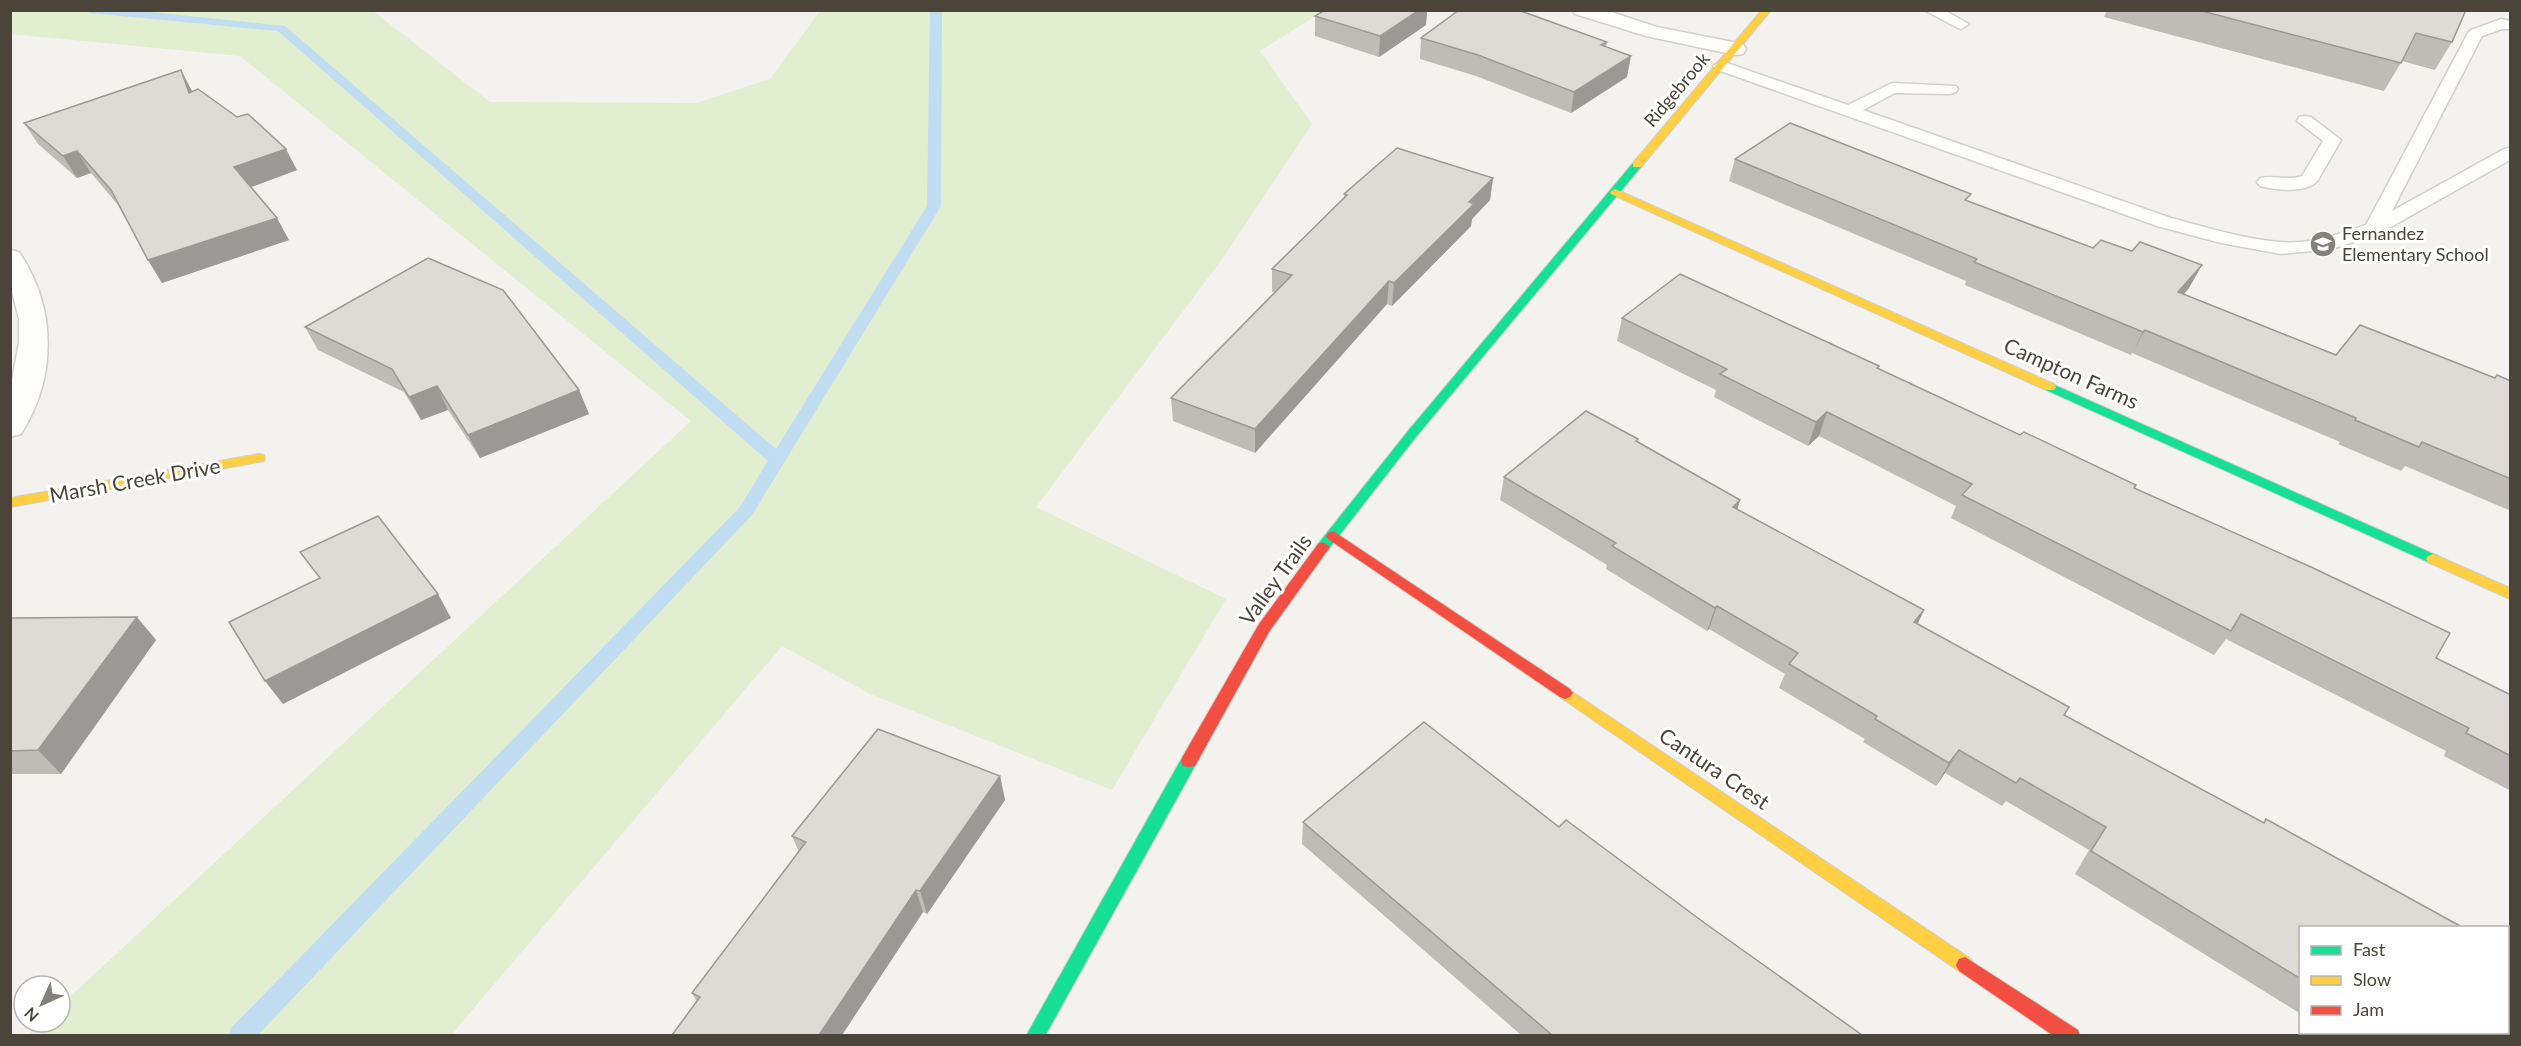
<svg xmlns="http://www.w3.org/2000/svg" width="2521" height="1046" viewBox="0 0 2521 1046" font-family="Lato,sans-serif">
<rect width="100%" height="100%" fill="#f4f2ee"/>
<path fill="#e1eecf" d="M10,11H373L490,102L697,103L770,79L820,11H1323L1260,51L1312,124L1223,258L1036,507L1226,599L1112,790L870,694L782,646L451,1035H28L42,1022H60V1006L691,421L240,56L11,34Z"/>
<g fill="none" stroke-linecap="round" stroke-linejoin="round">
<path fill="#c0ddf1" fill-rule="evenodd" d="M86,10H132L285,26L776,449L927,206L930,10H942L941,206L752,515L257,1036H228L231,1028L740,507L768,461L278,31L91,13Z"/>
<defs>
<g id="lane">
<path d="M1924,10H1944L1969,24L1961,29L1956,27Z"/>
<path d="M2501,19L2510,21V29H2502L2482,36L2392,211L2504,149L2510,148V160L2380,233L2332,249L2281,254L2221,243L2157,226L1715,69L1713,66L1721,61L1727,63L1848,105L1892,83L1956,86L1958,89L1956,92L1950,94L1895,93L1863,110L2171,218C2206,227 2243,239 2280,242C2309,245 2339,234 2366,225L2468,33L2471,30Z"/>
<path d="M2305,116L2311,117L2341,140L2318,180C2307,194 2275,190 2260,186L2257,182L2260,178C2274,175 2288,181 2302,176L2323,141L2297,121L2299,117Z"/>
</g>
<g id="street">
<path d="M1572,10H1605L1657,27L1743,44L1746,49L1743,54L1735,55L1646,36L1575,14Z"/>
<path d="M10,250L19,252C57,307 57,378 21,434L10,437V391L19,342V319L10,284Z"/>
</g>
<g id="fast">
<path d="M1637,162L1642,165L1641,167L1416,437L1328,550H1318L1316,547L1318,544L1408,431L1633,163Z"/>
<path d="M2050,383L2438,556L2440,559L2433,564L2428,562L2046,390L2044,387Z"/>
<path d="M1189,755L1195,756L1197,761L1195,766L1045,1036H1026L1183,756Z"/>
</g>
<g id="slow">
<path d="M1762,10H1771L1641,167H1633V163Z"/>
<path d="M1615,189L2054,384L2056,387L2054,390H2046L1611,194L1610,192Z"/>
<path d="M259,454L264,455L265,458L264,461L10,507V498Z"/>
<path d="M2433,554L2510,588V599L2428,562L2426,559L2428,556Z"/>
<path d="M1565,687L1971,959L1974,965L1971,971L1965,973L1959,971L1560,697L1557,693L1560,689Z"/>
</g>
<g id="jam">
<path d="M1333,531L1570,689L1573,693L1570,697L1565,699L1560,697L1328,539L1326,536L1328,533Z"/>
<path d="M1323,542L1330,547L1269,632L1195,766L1189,767L1183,766L1181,761L1183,756L1259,624L1318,544Z"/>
<path d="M1965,957L2078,1030L2080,1036H2054L1959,971L1956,965L1959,959Z"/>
</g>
</defs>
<use href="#lane" stroke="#d2d0cb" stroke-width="3"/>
<use href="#street" stroke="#d2d0cb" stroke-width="3"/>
<use href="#fast" stroke="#d3cfc5" stroke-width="2"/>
<use href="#slow" stroke="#d3cfc5" stroke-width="2"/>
<use href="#jam" stroke="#d3cfc5" stroke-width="2"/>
<use href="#lane" fill="#fdfdfc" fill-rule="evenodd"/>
<use href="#street" fill="#fdfdfc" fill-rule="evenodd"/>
<use href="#fast" fill="#16e098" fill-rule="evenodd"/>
<use href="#slow" fill="#ffcf43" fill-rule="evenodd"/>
<use href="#jam" fill="#f24e42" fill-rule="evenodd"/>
</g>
<g fill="#bfbcb8">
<path d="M1325,10H1427L1426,25L1379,57L1315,36V16Z"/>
<path d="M2107,10H2466L2452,42L2435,70L2402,61L2384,91L2104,17Z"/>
<path d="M1421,38L1607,42L1606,47L1627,77L1571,113L1476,76L1420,59Z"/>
<path d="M193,91L297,170L251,187L289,240L162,283L148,260L118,205L91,173L77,178L38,144L24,123Z"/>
<path d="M1735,159L1968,201L2189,288L2184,294L2336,355L2511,381V511L2405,466L2401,471L2338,444L2340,442L2132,353L2131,355L1965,285L1966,281L1729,181Z"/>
<path d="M1493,178L1490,200L1472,219L1471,226L1392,306L1387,304L1255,453L1173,421L1171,398L1275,292H1272V269L1344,198V194Z"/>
<path d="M1622,318L1879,366L1878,368L2134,488L2436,658L2511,695V791L2444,756L2446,751L2226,639L2214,655L1951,518L1956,506L1819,436L1808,446L1714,397L1716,390L1617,341Z"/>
<path d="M305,327L579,390L589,414L480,458L448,410L421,420L404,392L318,350Z"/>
<path d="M1638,439V442L1740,500L1737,509L1924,610L1917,624L2064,715L2263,823L2266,819L2301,927V1014L2075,874L2089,850L2006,801L2002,806L1945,773L1936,786L1863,742L1865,739L1779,688L1785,674L1709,629L1707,631L1606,569L1607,565L1500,500L1504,477Z"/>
<path d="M10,618L156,640L61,774H10Z"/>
<path d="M1000,776L1005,800L927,914L923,912L842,1035H672L697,1002L692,993L799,852L792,836Z"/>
<path d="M1303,822L1559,827L1706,924L1862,1035H1521L1302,844Z"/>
<path d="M2330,1032H2508L2511,1035H2334Z"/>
</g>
<g fill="#9b9996">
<path d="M1419,10H1427L1426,25L1379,57L1380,36Z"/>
<path d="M1631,56L1627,77L1571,113L1574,92Z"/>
<path d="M181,70L192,91L189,93Z"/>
<path d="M286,149L297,170L246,189L234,167Z"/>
<path d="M77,151L91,173L77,178L63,156Z"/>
<path d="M1493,178L1490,200L1472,219L1471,226L1392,306L1394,283L1469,202Z"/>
<path d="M277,218L289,240L162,283L148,260Z"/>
<path d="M2202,265L2189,288L2166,315L2178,292Z"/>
<path d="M1389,281L1387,304L1255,453V429Z"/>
<path d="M2145,330L2132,353L2131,355L2143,332Z"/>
<path d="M437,386L448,410L421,420L409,397Z"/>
<path d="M579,390L589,414L480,458L468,435Z"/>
<path d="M1827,412L1819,436L1808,446L1816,422Z"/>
<path d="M1740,500L1733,524V507Z"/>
<path d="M438,594L451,618L283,704L265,681Z"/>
<path d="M1717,606L1709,629L1707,631L1715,608Z"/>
<path d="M1924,610L1913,634L1914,622Z"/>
<path d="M137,617L156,640L61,774L38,750Z"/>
<path d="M1959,750L1945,773L1936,786L1949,763Z"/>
<path d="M1000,776L1005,800L927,914L920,891Z"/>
<path d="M916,890L923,912L842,1035H819Z"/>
</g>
<g fill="#dedbd6" stroke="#9b9996" stroke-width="1.5">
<path d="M1325,10H1419L1380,36L1315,16Z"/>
<path d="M1459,10H1518L1607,42L1601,45L1631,56L1574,92L1478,55L1421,38Z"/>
<path d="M2198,10H2466L2452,42L2416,33L2401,63Z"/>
<path d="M181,70L189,93L198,89L237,117L248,114L286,149L234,167L277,218L148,260L111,190L77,151L63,156L24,123Z"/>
<path d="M1790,123L1971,194L1965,200L2093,248L2101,240L2132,251L2140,242L2202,265L2178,292L2336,355L2360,325L2495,378L2497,375L2511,381V479L2422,442L2419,447L2355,420L2356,418L2145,330L2143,332L1974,262L1977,259L1735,159Z"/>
<path d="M1397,148L1493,178L1469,202L1474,204L1394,283L1389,281L1255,429L1171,398L1292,275L1272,269L1347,195L1344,194Z"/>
<path d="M428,258L503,290L579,390L468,435L437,386L409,397L392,369L305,327Z"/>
<path d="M1680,274L1879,366L1877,368L2020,435L2024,432L2136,485L2134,488L2311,567L2450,633L2436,658L2511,695V756L2466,733L2469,728L2241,614L2231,631L1962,495L1972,484L1827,412L1816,422L1720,374L1727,369L1622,318Z"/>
<path d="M1586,411L1638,439L1636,441L1740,500L1733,507L1924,610L1914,622L2069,707L2064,715L2264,823L2266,819L2462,927H2301V979L2091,851L2106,827L2020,778L2016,783L1959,750L1949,763L1875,719L1877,716L1789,664L1798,653L1717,606L1715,608L1612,546L1616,543L1504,477Z"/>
<path d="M378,516L438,594L265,681L229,622L320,578L300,552Z"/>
<path d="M137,617L38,750L10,751V618Z"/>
<path d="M1424,722L1559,827L1566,820L1706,924L1862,1035H1552L1303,822Z"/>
<path d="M878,729L1000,776L920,891L916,890L819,1035H672L700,997L692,993L806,842L792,836Z"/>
<path d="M2508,948L2511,950V1035H2411L2406,1032H2508Z"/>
</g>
<defs>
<symbol id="school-disc" viewBox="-11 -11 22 22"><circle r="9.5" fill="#868178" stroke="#fff"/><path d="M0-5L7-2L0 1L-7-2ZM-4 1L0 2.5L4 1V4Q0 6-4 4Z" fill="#fff"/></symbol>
</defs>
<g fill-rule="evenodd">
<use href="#school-disc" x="2308" y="229" width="30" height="30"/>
</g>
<g text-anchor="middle" stroke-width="6" stroke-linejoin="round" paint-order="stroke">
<g font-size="18" fill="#4b4439" stroke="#fff">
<text transform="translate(1677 90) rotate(-50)" y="6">Ridgebrook</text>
</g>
<g font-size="18" fill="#4b4439" stroke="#fff" text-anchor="start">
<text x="2342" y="240">Fernandez<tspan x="2342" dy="21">Elementary School</tspan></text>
</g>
<g font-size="21" fill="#4b4439" stroke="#fff">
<text transform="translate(2071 374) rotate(24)" y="7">Campton Farms</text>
<text transform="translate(135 481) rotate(-10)" y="7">Marsh Creek Drive</text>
<text transform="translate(1276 580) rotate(-54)" y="7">Valley Trails</text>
<text transform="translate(1714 769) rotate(34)" y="7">Cantura Crest</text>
</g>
</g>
<rect width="2521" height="1046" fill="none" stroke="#4b4439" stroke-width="24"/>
<rect x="2299" y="926" width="210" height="108" fill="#ffffff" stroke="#b7b4b0" stroke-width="1.5"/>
<rect x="2311" y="946" width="30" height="9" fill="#16e098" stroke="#b7b4b0" stroke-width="1.5"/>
<text x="2353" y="956" font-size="18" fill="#4b4439">Fast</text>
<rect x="2311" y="976" width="30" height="9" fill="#ffcf43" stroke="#b7b4b0" stroke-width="1.5"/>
<text x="2353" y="986" font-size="18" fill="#4b4439">Slow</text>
<rect x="2311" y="1006" width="30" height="9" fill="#f24e42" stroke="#b7b4b0" stroke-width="1.5"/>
<text x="2353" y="1016" font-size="18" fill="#4b4439">Jam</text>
<g transform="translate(42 1004) rotate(225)"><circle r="28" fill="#ffffff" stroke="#b7b4b0" stroke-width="1.5"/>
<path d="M0-4.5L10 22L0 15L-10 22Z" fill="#868178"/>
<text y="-9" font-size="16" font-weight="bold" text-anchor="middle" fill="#4b4439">N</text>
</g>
</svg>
